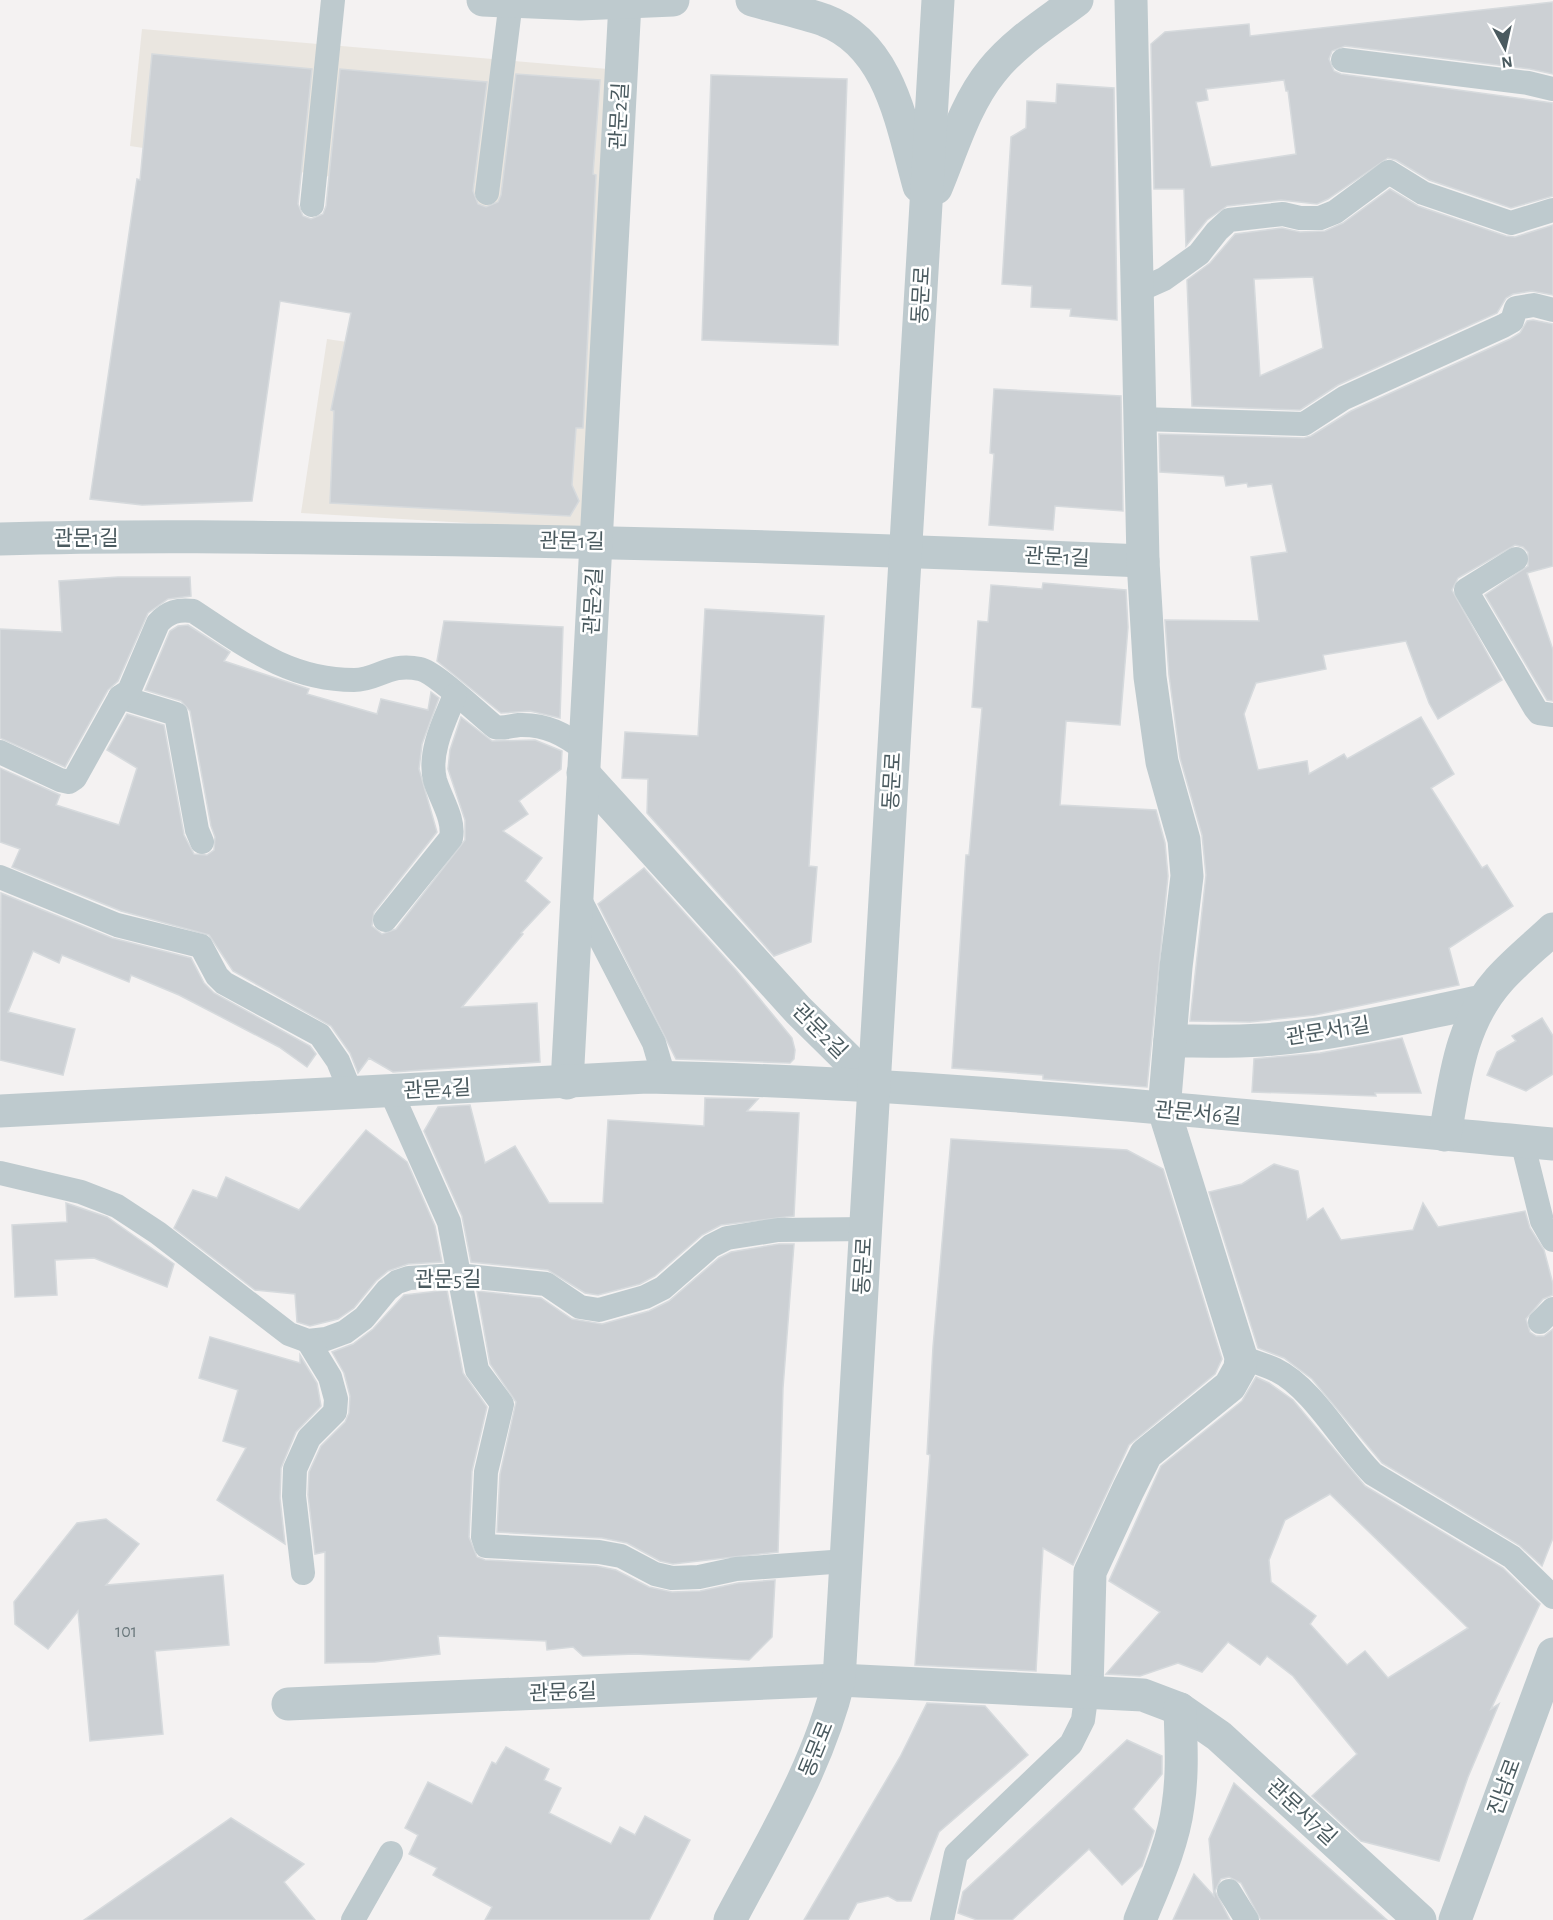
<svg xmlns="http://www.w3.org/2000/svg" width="1553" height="1920" viewBox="0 0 1553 1920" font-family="'Alegreya Sans','Noto Sans KR',sans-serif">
<rect width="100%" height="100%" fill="#f4f2f2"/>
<path fill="#eae6e0" d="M142,29L608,69L584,530L301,513L327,339L454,358L477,199L130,146Z"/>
<g fill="#ccd0d4" stroke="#d6dadd" stroke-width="1.5" fill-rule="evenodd">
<path d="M1553,2V74L1530,69L1345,46L1332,51L1329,59L1334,71L1341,74L1553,103V196L1511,208L1429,180L1396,160L1388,158L1328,199L1317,204L1281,200L1227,206L1207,220L1186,246L1184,189H1154L1151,44L1165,32L1249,24L1250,36ZM1284,80L1286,91H1288L1296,154L1211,167L1196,102L1208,100L1206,89Z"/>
<path d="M152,54L312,69L298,204L303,216L311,219L323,214L326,206L340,69L487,82L473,191L478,204L486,207L498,202L501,195L516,74L600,80L593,174L596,175L583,428H576L572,485L579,501L570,516L330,503L334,411L331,410L351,313L280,301L252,501L142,505L90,499L137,179L140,180Z"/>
<path d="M711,75L847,79L838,345L702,340Z"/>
<path d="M1057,84L1114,88L1117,320L1070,316L1071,309L1031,307L1032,286L1002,284L1011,137L1026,128L1027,101L1056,103Z"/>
<path d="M1390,189L1418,206L1506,236L1515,237L1553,225V295L1532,291L1513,294L1506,298L1497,313L1338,385L1300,410L1192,406L1187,280L1210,263L1235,234L1282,228L1300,232L1325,231L1343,223ZM1313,277L1323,348L1260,376L1254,279Z"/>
<path d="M1533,320L1553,324V566L1527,573L1553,650V701L1547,700L1485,595L1528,566V552L1523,547L1515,545L1458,578L1452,590L1502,680L1438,719L1429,703L1406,641L1323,655L1326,669L1256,683L1244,714L1258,770L1307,761L1309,774L1344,754L1347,759L1421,717L1454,774L1431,788L1482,868L1487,865L1513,906L1449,948L1459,985L1315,1015L1250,1022L1190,1021L1206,875L1202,835L1180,758L1169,675L1165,620L1259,621L1251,557L1287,552L1272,484L1248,487L1247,483L1226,486L1224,476L1160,472L1159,434L1304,438L1311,436L1351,411L1510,339L1520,333L1527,321Z"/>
<path d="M994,389L1121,396L1123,511L1055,506L1053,530L989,525L994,454L990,453Z"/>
<path d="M118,577H190L191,596L168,599L148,613L118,681L108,690L65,767L0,738V629L62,632L59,581Z"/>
<path d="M1043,583L1126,590L1128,627L1120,725L1066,721L1060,805L1156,810L1165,843L1168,876L1147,1087L1043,1079V1075L952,1068L966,855H969L982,708L972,707L978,621L988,622L991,585L1042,589Z"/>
<path d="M705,609L824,616L809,866L817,867L811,942L774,956L647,813L648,779L622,778L625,732L698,736Z"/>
<path d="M444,621L563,627L560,718L530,711L501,713L437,661Z"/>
<path d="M188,625L230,652L224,661L309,689L307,694L377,714L381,699L428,710L431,692L439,698L422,744L419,769L437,832L374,912L372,926L382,934L396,929L465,840V820L448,769L450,750L461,717L492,741L535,740L562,751L561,769L519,801L528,814L503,831L542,858L525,881L550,902L521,933L523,934L462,1007L537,1003L540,1062L393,1072L369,1058L358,1073L350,1053L331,1026L233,971L209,935L121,911L12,867L20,849L0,842V768L60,795L56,805L119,825L137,768L107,750L127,714L164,725L184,835L194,854L207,855L214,850L215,837L211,826L190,711L181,701L145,690L170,631L178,626Z"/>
<path d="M644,868L736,970L792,1038L795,1050L794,1059L790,1063L676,1059L598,904Z"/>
<path d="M1,893L112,938L191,958L204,983L214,993L310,1046L316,1054L307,1067L279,1047L179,995L131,975L129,982L62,955L59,963L33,951L8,1012L75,1029L63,1075L0,1060Z"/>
<path d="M1542,1018L1553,1036V1074L1526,1091L1487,1075L1497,1052L1516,1041L1512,1036Z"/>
<path d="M1402,1038L1421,1093H1375L1376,1096L1252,1092L1254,1059L1320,1053Z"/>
<path d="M705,1098L758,1099L747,1111L799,1113L794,1216L721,1225L702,1235L655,1276L640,1284L598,1295L585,1293L548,1270L471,1262L462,1216L424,1131L438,1107L470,1105L485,1163L515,1146L549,1203H603L608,1120L704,1126Z"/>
<path d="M366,1130L407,1162L435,1226L442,1262L408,1264L388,1271L376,1281L354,1308L338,1319L310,1326L297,1322L295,1294L255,1290L174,1228L193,1190L217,1198L226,1177L299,1210Z"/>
<path d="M951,1139L1127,1150L1163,1169L1222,1359L1215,1374L1129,1445L1073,1565L1043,1548L1036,1671L915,1665L930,1455L927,1454L933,1347Z"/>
<path d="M1274,1164L1298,1171L1307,1220L1323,1208L1341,1240L1413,1230L1423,1203L1438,1227L1525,1211L1530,1228L1544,1250L1553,1284V1295L1543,1299L1526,1319L1530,1332L1536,1336H1544L1553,1329V1538L1542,1566L1519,1545L1382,1463L1312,1379L1284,1358L1258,1348L1209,1192L1242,1184Z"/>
<path d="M66,1203L107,1217L174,1264L167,1287L94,1258L55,1260L57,1295L15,1297L12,1225L67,1222Z"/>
<path d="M779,1244H794L783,1388L778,1552L673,1564L660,1561L627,1543L602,1538L497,1532L500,1474L516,1402L490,1364L477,1291L541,1298L572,1319L602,1324L649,1311L669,1301L719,1258L731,1252Z"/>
<path d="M447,1290L463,1373L487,1407L472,1471L469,1537L477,1557L485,1560L597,1566L616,1570L649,1587L672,1592L700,1591L738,1583L775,1580L772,1637L749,1660L635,1654L583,1656L573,1647L547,1650L546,1641L438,1636L440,1654L375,1662L325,1663V1552L315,1554L308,1495L309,1472L321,1446L345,1422L349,1413L350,1396L344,1373L332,1352L353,1344L373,1329L404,1295Z"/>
<path d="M210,1337L300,1363V1355L317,1383L321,1406L296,1432L281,1468L280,1498L285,1544L217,1500L246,1448L223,1441L238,1390L199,1378Z"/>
<path d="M1256,1377L1269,1383L1293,1400L1365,1486L1503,1568L1540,1604L1491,1709L1499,1704L1468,1777L1439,1861L1361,1841L1312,1796L1357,1754L1293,1676L1267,1656L1260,1665L1228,1642L1202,1672L1178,1663L1140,1676L1106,1674L1160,1612L1109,1581L1161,1466L1242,1401ZM1330,1494L1468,1628L1388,1678L1365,1651L1347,1665L1310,1624L1316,1616L1271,1582L1269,1560L1285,1520Z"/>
<path d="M106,1519L139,1544L106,1585L223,1575L229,1645L155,1651L163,1734L90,1741L78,1611L48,1649L15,1624L14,1602L77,1523Z"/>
<path d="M927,1703L985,1706L1028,1755L939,1832L911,1901H897L888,1896L857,1903L848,1920H804L900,1757Z"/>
<path d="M1127,1740L1162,1756V1774L1133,1809L1154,1831L1142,1866L1122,1885L1089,1849L1012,1920H977L958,1913L963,1892Z"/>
<path d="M506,1747L549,1769L544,1780L561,1788L549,1813L611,1844L620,1827L635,1835L645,1816L690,1840L649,1920H485L492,1907L433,1875L437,1868L409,1854L418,1835L405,1828L428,1782L472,1804L492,1762L496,1764Z"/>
<path d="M1234,1783L1387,1920H1261L1241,1883L1229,1877L1221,1879L1215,1891L1230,1920H1173L1194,1874L1214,1896L1209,1839Z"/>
<path d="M231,1818L304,1864L284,1882L315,1920H84Z"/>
</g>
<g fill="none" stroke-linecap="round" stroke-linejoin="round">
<g stroke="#becace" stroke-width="24">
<path d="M1343,60L1528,83L1553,89"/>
<path d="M487,193L511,1"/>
<path d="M312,205L333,0"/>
<path d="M1137,291L1164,279L1199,254L1217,231L1229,220L1283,214L1300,218H1320L1335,212L1389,172L1423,193L1511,223L1553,210"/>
<path d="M1140,419L1304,424L1344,398L1503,326L1512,321L1516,308L1534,305L1553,310"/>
<path d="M1516,559L1466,590L1535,708L1539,713L1553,715"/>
<path d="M120,697L176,714L197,830L202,842"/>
<path d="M0,752L60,780L69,782L75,778L120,697L129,691L158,623C168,612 178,609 193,611C245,645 288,680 354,680C378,680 389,662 420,669C435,672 480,715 495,727C503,729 510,726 519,725C546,724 564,734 585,750"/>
<path d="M0,877L117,925L201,946L217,976L224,983L320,1035L338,1061L351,1093"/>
<path d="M578,896L654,1043L664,1077"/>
<path d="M385,920L451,838C455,819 440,798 435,780C428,752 445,720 455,695"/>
<path d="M391,1092L449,1222L477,1370L502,1404L486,1472L483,1537L486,1546L599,1552L621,1556L655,1574L672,1578L699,1577L736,1569L846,1561"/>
<path d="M1522,1141L1542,1221L1553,1240"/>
<path d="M0,1173L81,1192L117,1206L158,1233L289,1334L308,1341L326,1339L345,1332L364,1318L387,1290L397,1282L409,1278L457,1275L546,1284L580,1307L599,1310L645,1297L663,1288L711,1246L727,1238L778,1230L866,1229"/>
<path d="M1540,1322L1553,1309"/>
<path d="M1241,1357C1252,1361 1265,1365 1276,1370C1313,1388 1343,1444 1373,1474L1512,1557L1553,1597"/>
<path d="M303,1573L294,1496L295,1469L309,1438L335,1412L336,1399L330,1377L308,1341"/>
<path d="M1229,1891L1247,1920"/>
<path d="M353,1920L391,1853"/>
<path d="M942,1920L956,1854L1071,1744L1083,1720L1087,1691"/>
</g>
<g stroke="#becace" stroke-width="33">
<path d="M0,539C132,535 264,537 396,539C646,542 894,550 1143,561"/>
<path d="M583,773L798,1010L874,1085"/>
<path d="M1170,1041C1200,1041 1231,1042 1262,1040C1337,1035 1410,1016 1483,1001"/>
<path d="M567,1083L625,3"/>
<path d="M0,1111L647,1077C950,1083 1252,1117 1553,1144"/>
<path d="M1445,1135C1455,1079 1460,1024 1499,980C1515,962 1535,946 1553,929"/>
<path d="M1087,1691L1090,1572L1128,1490L1146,1454L1230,1386L1240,1368L1241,1357L1164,1110L1176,967L1187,876L1184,840L1162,762L1150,677L1143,561L1131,0"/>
<path d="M288,1704L839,1680L1143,1695L1180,1709L1219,1736L1420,1920"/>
<path d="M1140,1920C1155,1883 1173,1845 1178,1806C1183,1774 1181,1741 1180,1709"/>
<path d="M1455,1920L1553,1654"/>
</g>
<g stroke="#becace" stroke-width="33">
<path d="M483,0L580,4L673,0"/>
<path d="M752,0C776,7 801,12 824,20C891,45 902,126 919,186"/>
<path d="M936,188C952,150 965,104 992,71C1015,42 1048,22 1077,0"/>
<path d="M730,1920C771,1842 818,1767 839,1680L938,0"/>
</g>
</g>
<g text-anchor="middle" stroke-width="5" stroke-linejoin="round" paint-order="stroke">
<g font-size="18" fill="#6a787c">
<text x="126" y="1637">101</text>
</g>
<g font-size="21" fill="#4a5a5f" stroke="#fff">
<text transform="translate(619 116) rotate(-87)" y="7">관문2길</text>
<text transform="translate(921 295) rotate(-87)" y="7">동문로</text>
<text x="86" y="545">관문1길</text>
<text transform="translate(572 541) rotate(1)" y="7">관문1길</text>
<text transform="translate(1057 557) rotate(3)" y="7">관문1길</text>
<text transform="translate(593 601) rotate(-87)" y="7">관문2길</text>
<text transform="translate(892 781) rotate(-87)" y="7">동문로</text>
<text transform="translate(820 1031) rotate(45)" y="7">관문2길</text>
<text transform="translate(1328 1031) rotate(-9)" y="7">관문서1길</text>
<text transform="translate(437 1089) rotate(-3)" y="7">관문4길</text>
<text transform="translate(1198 1113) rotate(5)" y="7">관문서6길</text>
<text transform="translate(863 1266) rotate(-87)" y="7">동문로</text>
<text x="448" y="1286">관문5길</text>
<text transform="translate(563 1692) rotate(-2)" y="7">관문6길</text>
<text transform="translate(816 1749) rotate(-68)" y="7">동문로</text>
<text transform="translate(1504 1787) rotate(-70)" y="7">진남로</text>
<text transform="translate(1302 1812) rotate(43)" y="7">관문서7길</text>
</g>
</g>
<g transform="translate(1505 48) rotate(172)" stroke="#ffffff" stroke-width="4.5" paint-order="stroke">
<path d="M0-4.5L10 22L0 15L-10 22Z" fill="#4a5a5f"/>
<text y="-9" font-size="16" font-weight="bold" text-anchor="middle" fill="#4a5a5f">N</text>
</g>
</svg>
